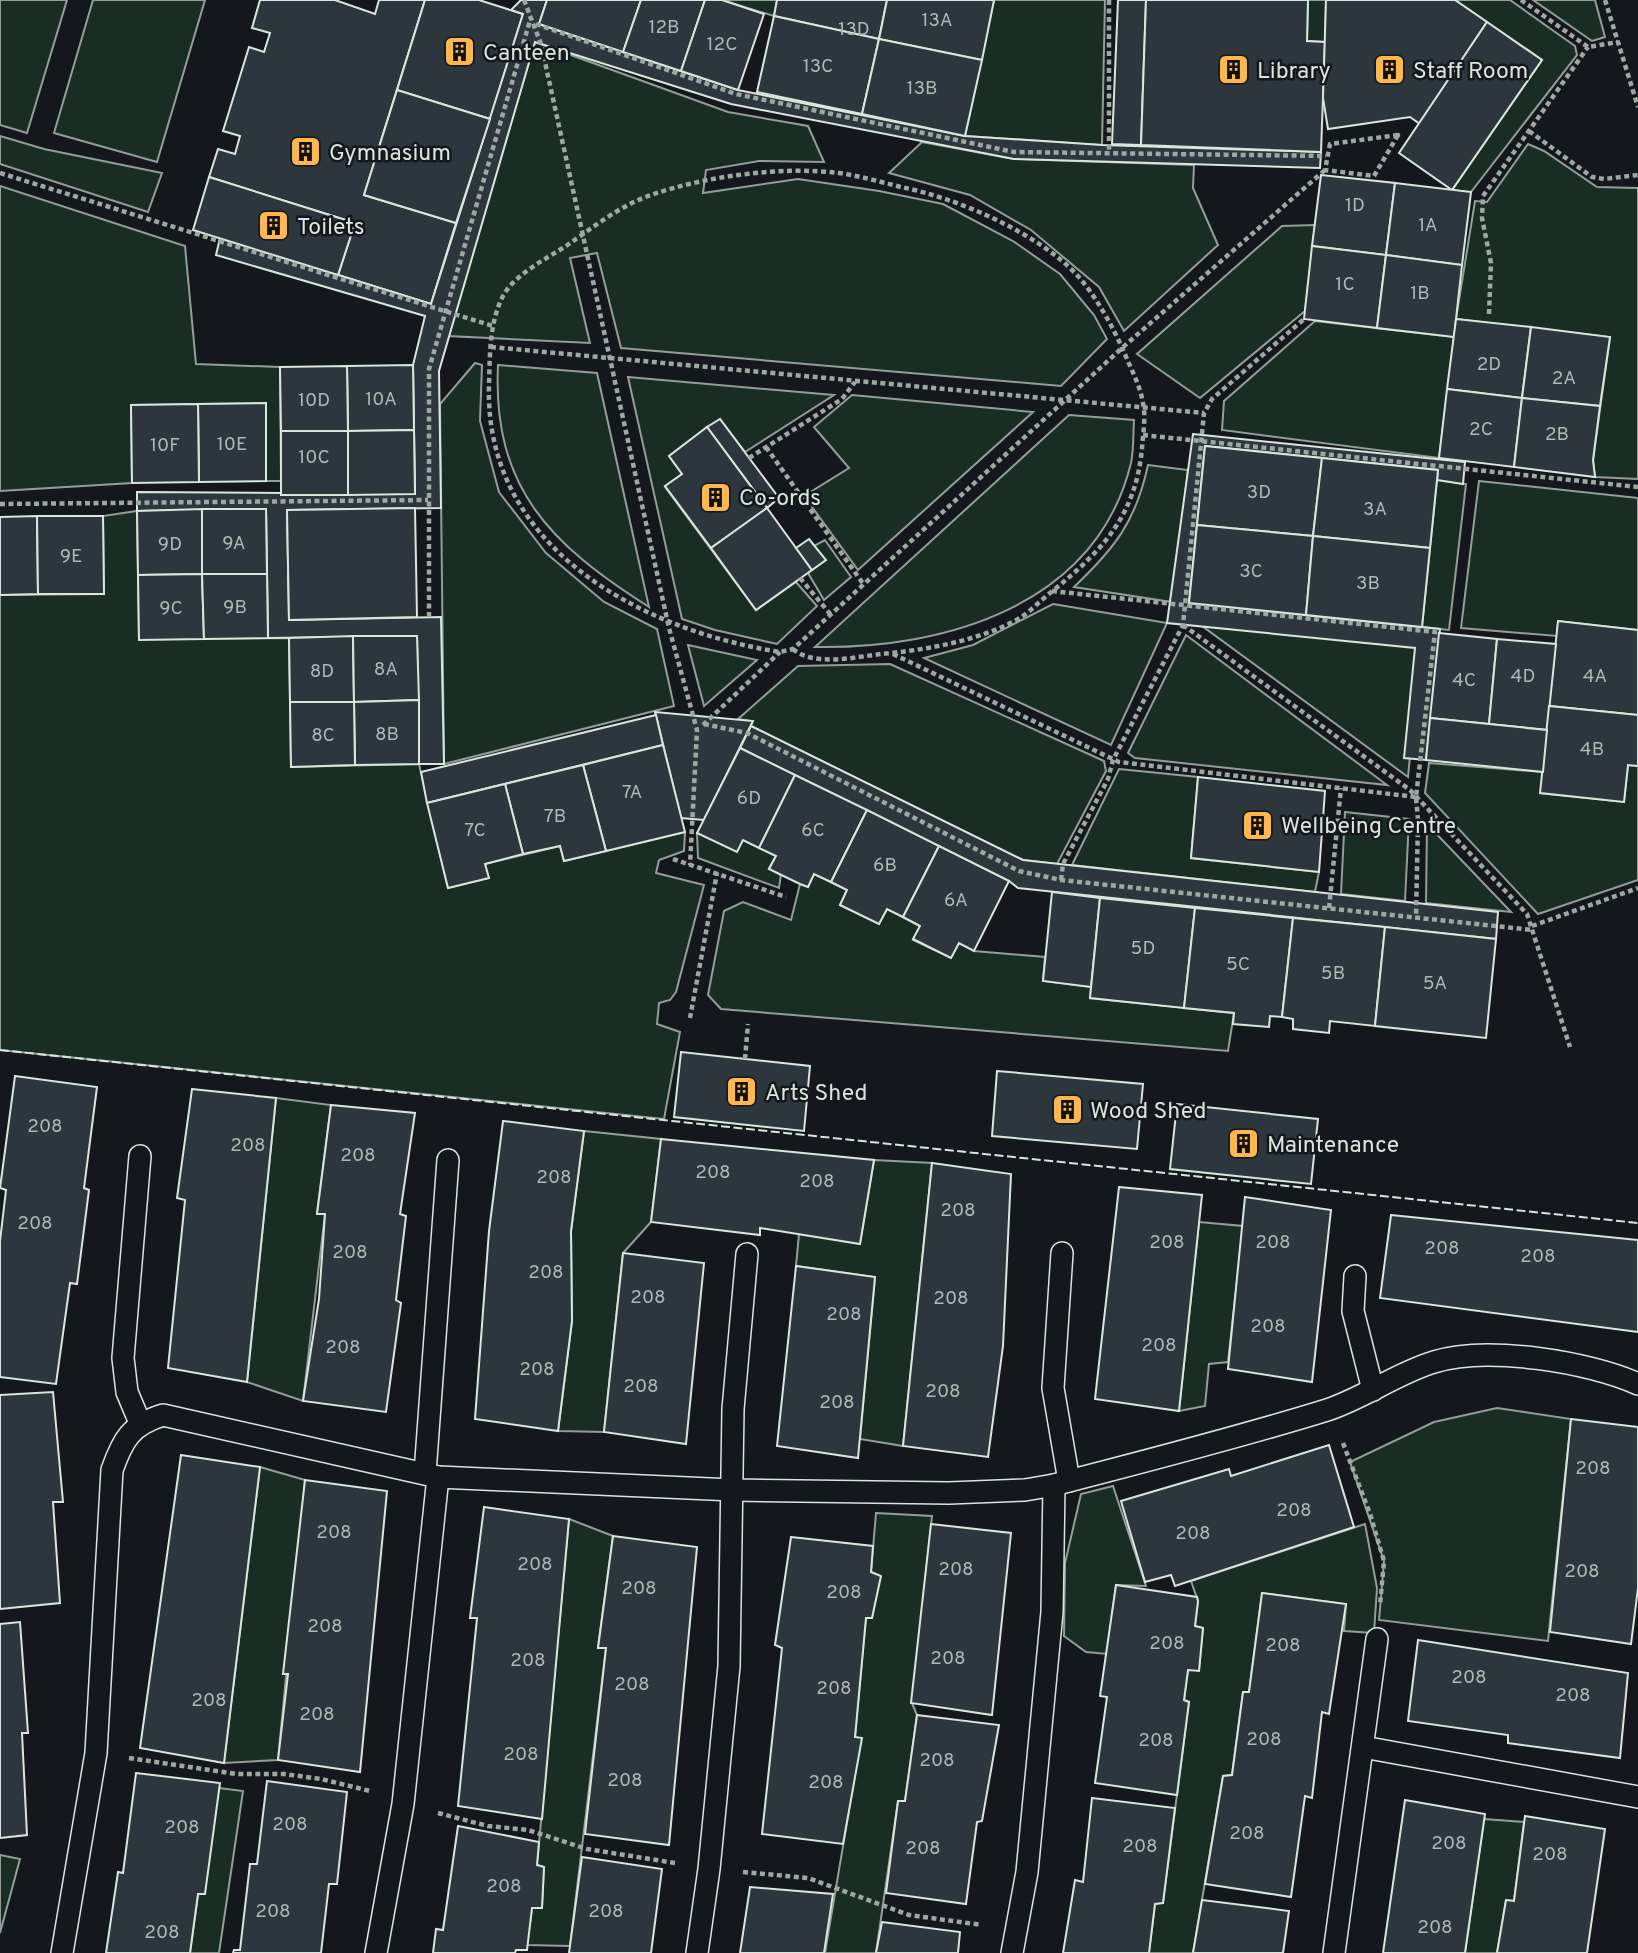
<svg xmlns="http://www.w3.org/2000/svg" width="1638" height="1953" viewBox="0 0 1638 1953" font-family="Overpass,sans-serif">
<rect width="100%" height="100%" fill="#14181c"/>
<g fill="#1a2d24" stroke="#939e99" stroke-width="2">
<path d="M0,0H67L27,133L0,125Z"/>
<path d="M93,0H205L157,162L54,133Z"/>
<path d="M722,0H777L774,16Z"/>
<path d="M994,0H1105L1102,145L965,136Z"/>
<path d="M1308,0H1326L1325,42L1307,41Z"/>
<path d="M1455,0H1510L1575,46L1577,55L1471,192L1452,190L1542,60Z"/>
<path d="M1533,0H1595L1605,37L1592,41Z"/>
<path d="M535,42L728,112L808,126L824,162L759,161L706,170L703,193L798,179L879,191L943,204L1013,241L1060,274L1094,315L1107,339L1061,386L621,348L597,253L570,258L590,343L448,336Z"/>
<path d="M0,136L44,149L162,173L148,212L0,164Z"/>
<path d="M922,142L1014,159L1194,165L1193,188L1218,245L1124,331L1099,287L1031,230L970,195L889,173Z"/>
<path d="M1528,144L1544,151L1597,187L1638,188V479L1595,477L1593,460L1610,337L1456,319L1475,201L1487,202Z"/>
<path d="M0,186L185,246L196,364L280,367L281,481H266L265,403L131,405L132,483L0,491Z"/>
<path d="M1315,225L1305,311L1200,398L1137,354L1282,226Z"/>
<path d="M1315,321L1454,337L1439,458L1222,430L1224,401Z"/>
<path d="M475,363L482,365L480,421L499,492L546,553L604,602L657,629L674,706L444,764L440,404Z"/>
<path d="M498,365L597,373L649,607C551,545 492,488 498,365Z"/>
<path d="M628,377L834,395L745,452L720,419L669,456L682,474L665,487L756,610L796,582L817,606L777,644L715,630L682,619Z"/>
<path d="M852,395L1033,412L858,570L804,496L849,468L814,427Z"/>
<path d="M1069,415L1134,420C1133,434 1134,449 1131,463C1096,606 945,649 815,647Z"/>
<path d="M1148,465L1188,470L1172,602L1074,587C1115,548 1136,521 1148,465Z"/>
<path d="M1437,480L1466,484L1449,630L1422,627Z"/>
<path d="M1479,481L1638,498V630L1558,621L1557,636L1461,628Z"/>
<path d="M137,511L139,639L289,638L291,767L419,764L448,888L488,878L485,864L560,846L564,861L685,832L684,851L659,860L656,873L704,885L676,992L670,1000L659,1003L657,1024L680,1032L664,1119L0,1050V595L104,594L103,516Z"/>
<path d="M825,540L851,577L824,600L808,573L814,546Z"/>
<path d="M1053,604L1167,623L1111,745L924,658L973,645Z"/>
<path d="M1198,623L1421,644L1408,777Z"/>
<path d="M1186,635L1387,785L1135,758L1128,753Z"/>
<path d="M688,645L757,660L704,706Z"/>
<path d="M890,664L1104,761L1106,771L1057,864L1023,860L751,726L752,721L738,719L798,666Z"/>
<path d="M1429,763L1543,772L1541,793L1624,802L1628,765L1638,766V880L1538,914L1425,793Z"/>
<path d="M1119,769L1198,777L1191,858L1319,872L1315,892L1072,865Z"/>
<path d="M1345,812L1409,819L1405,901L1341,894Z"/>
<path d="M1427,824L1511,912L1426,903Z"/>
<path d="M697,833L743,840L776,856L769,868L781,874L779,888L698,858Z"/>
<path d="M814,874L847,890L840,905L879,924L887,909L920,926L913,940L951,958L959,943L974,951L1045,957L1043,981L1091,987L1090,998L1234,1013L1228,1051L721,1009L708,995L724,911L743,902L791,920L800,884L808,887Z"/>
<path d="M276,1098L331,1105L317,1213L325,1214L303,1401L247,1382Z"/>
<path d="M584,1131L661,1139L651,1222L623,1253L604,1432L558,1431L572,1321L571,1231Z"/>
<path d="M874,1160L932,1163L903,1446L860,1439L875,1277L796,1266L799,1234L860,1243Z"/>
<path d="M1199,1222L1243,1226L1228,1362L1209,1364L1205,1406L1179,1411Z"/>
<path d="M1497,1408L1571,1419L1548,1641L1379,1620L1384,1561L1350,1462L1434,1422Z"/>
<path d="M260,1467L305,1480L278,1760L224,1763Z"/>
<path d="M1113,1486L1146,1586L1116,1585L1107,1654L1086,1652L1064,1636L1065,1563L1081,1494Z"/>
<path d="M876,1513L932,1516L912,1703L917,1715L905,1801H898L876,1953H825L861,1739L855,1737L866,1618H872L880,1576L871,1572Z"/>
<path d="M569,1519L613,1536L598,1647L606,1648L570,1946L527,1945L532,1908H542L544,1867L537,1865Z"/>
<path d="M1365,1524L1377,1588L1374,1633L1344,1631L1346,1604L1262,1593L1249,1692H1243L1232,1775L1223,1776L1193,1953H1149L1155,1904L1163,1902L1189,1702L1184,1700L1188,1670H1199L1203,1628L1195,1626L1198,1601L1191,1581Z"/>
<path d="M219,1788L243,1791L219,1953H190L198,1894Z"/>
<path d="M1484,1819L1524,1822L1514,1901L1506,1900L1497,1953H1465Z"/>
<path d="M0,1855L20,1859L0,1933Z"/>
</g>
<g fill="#2c363c" stroke="#d8e6dc" stroke-width="2">
<path d="M260,0H335L375,14L379,0H425L364,195L456,223L431,304L338,275L355,223L209,177L218,149L235,154L240,136L223,131L249,47L264,52L270,33L252,28Z"/>
<path d="M425,0H479L523,14L490,119L397,90Z"/>
<path d="M521,0H547L539,24L738,90L965,136L1102,145L1321,152L1320,168L1014,159L731,104L535,42L439,371L441,508L287,510L289,620L441,617L444,764H419L417,636L268,638L266,509L137,511V492L415,494L413,365L425,316L216,255L220,238L431,304L523,14L511,10Z"/>
<path d="M547,0H641L623,52L539,24Z"/>
<path d="M641,0H705L681,71L623,52Z"/>
<path d="M705,0H722L764,14L738,90L681,71Z"/>
<path d="M777,0H887L879,39L774,16Z"/>
<path d="M887,0H994L982,60L879,39Z"/>
<path d="M1118,0H1146L1141,145L1112,144Z"/>
<path d="M1146,0H1308L1307,41L1325,42L1321,152L1141,145Z"/>
<path d="M1326,0H1455L1487,22L1420,124L1410,117L1328,129L1323,98Z"/>
<path d="M774,16L879,39L862,114L757,92Z"/>
<path d="M1487,22L1542,60L1452,190L1399,153Z"/>
<path d="M879,39L982,60L965,136L862,114Z"/>
<path d="M397,90L490,119L456,223L364,195Z"/>
<path d="M1321,175L1395,183L1386,255L1312,246Z"/>
<path d="M209,177L355,223L338,275L193,230Z"/>
<path d="M1395,183L1471,192L1462,265L1386,255Z"/>
<path d="M1312,246L1386,255L1377,328L1304,319Z"/>
<path d="M1386,255L1462,265L1454,337L1377,328Z"/>
<path d="M1456,319L1531,327L1522,398L1447,389Z"/>
<path d="M1531,327L1610,337L1600,406L1522,398Z"/>
<path d="M413,365L414,430L348,431L347,366Z"/>
<path d="M347,366L348,431H281L280,367Z"/>
<path d="M1447,389L1522,398L1514,467L1439,458Z"/>
<path d="M1522,398L1600,406L1593,460L1595,477L1514,467Z"/>
<path d="M266,403V481L199,482L198,404Z"/>
<path d="M198,404L199,482L132,483L131,405Z"/>
<path d="M720,419L779,498L767,508L707,427Z"/>
<path d="M707,427L767,508L711,548L665,486L682,474L669,456Z"/>
<path d="M414,430L415,494L348,495V431Z"/>
<rect x="281" y="431" width="67" height="64"/>
<path d="M1193,434L1465,462L1463,484L1437,480L1438,470L1205,446L1189,603L1440,629L1426,760L1404,758L1415,648L1167,623Z"/>
<path d="M1205,446L1322,458L1313,536L1197,525Z"/>
<path d="M1322,458L1438,470L1430,548L1313,536Z"/>
<path d="M415,508L417,617L289,620L287,510Z"/>
<path d="M767,508L812,570L756,610L711,548Z"/>
<path d="M202,509V574L138,575L137,511Z"/>
<path d="M202,509H266L267,574H202Z"/>
<path d="M37,516L38,594L0,595V517Z"/>
<path d="M37,516H103L104,594H38Z"/>
<path d="M1197,525L1313,536L1306,615L1189,603Z"/>
<path d="M1313,536L1430,548L1422,627L1306,615Z"/>
<path d="M809,539L826,560L812,570L796,548Z"/>
<path d="M202,574L204,639L139,640L138,575Z"/>
<path d="M202,574H267L268,638L204,639Z"/>
<path d="M1558,621L1638,630V715L1549,706Z"/>
<path d="M1439,633L1497,639L1489,724L1430,718Z"/>
<path d="M353,636L354,702H290L289,638Z"/>
<path d="M353,636H417L419,700L354,702Z"/>
<path d="M1497,639L1556,644L1547,730L1489,724Z"/>
<path d="M419,700V764L355,765L354,702Z"/>
<path d="M290,702H354L355,765L291,767Z"/>
<path d="M1549,706L1638,715V766L1628,765L1624,802L1540,793Z"/>
<path d="M655,712L753,721L704,820L681,818Z"/>
<path d="M656,715L663,745L427,803L421,772Z"/>
<path d="M1430,718L1547,730L1543,772L1426,760Z"/>
<path d="M751,726L1023,860L1498,912L1496,939L1018,888L1009,881L740,748Z"/>
<path d="M663,745L685,832L606,851L583,765Z"/>
<path d="M740,748L795,775L759,848L743,840L737,852L697,833Z"/>
<path d="M583,765L606,851L564,861L560,846L523,854L505,784Z"/>
<path d="M795,775L867,810L831,882L814,874L808,887L800,884L769,869L776,856L759,848Z"/>
<path d="M1198,777L1325,791L1319,872L1191,858Z"/>
<path d="M505,784L523,854L485,864L489,878L448,888L427,803Z"/>
<path d="M867,810L939,846L903,917L887,909L879,924L840,905L847,890L831,882Z"/>
<path d="M939,846L1009,881L974,951L959,943L951,958L913,939L920,926L903,917Z"/>
<path d="M1052,892L1100,898L1091,987L1043,981Z"/>
<path d="M1100,898L1195,908L1184,1008L1090,998Z"/>
<path d="M1195,908L1293,918L1282,1017L1270,1016L1269,1027L1233,1024L1234,1013L1184,1008Z"/>
<path d="M1293,918L1385,927L1375,1026L1330,1021L1329,1033L1293,1029V1019L1282,1017Z"/>
<path d="M1385,927L1496,939L1486,1038L1375,1026Z"/>
<path d="M681,1052L810,1066L804,1131L674,1117Z"/>
<path d="M997,1071L1143,1084L1137,1149L992,1136Z"/>
<path d="M15,1076L97,1087L84,1188L89,1190L77,1284L70,1283L56,1384L0,1377V1241L6,1190L0,1188Z"/>
<path d="M192,1089L276,1098L247,1382L168,1368L185,1200L177,1198Z"/>
<path d="M1177,1104L1318,1119L1311,1184L1170,1169Z"/>
<path d="M331,1105L415,1113L400,1214L406,1216L396,1300L401,1303L386,1412L303,1401L319,1299L325,1214H317Z"/>
<path d="M503,1121L584,1131L571,1231L572,1321L558,1431L475,1419L489,1231Z"/>
<path d="M661,1139L874,1160L860,1244L760,1228V1235L651,1222Z"/>
<path d="M932,1163L1011,1174L1003,1346L988,1457L903,1446Z"/>
<path d="M1119,1187L1202,1195L1179,1411L1095,1399Z"/>
<path d="M1245,1197L1331,1210L1312,1382L1228,1369Z"/>
<path d="M1391,1215L1638,1240V1332L1380,1298Z"/>
<path d="M623,1253L704,1263L686,1444L604,1432Z"/>
<path d="M796,1266L875,1277L858,1458L777,1446Z"/>
<path d="M53,1392L63,1502H53L60,1603L0,1609V1395Z"/>
<path d="M1571,1419L1638,1427V1588L1631,1644L1550,1632Z"/>
<path d="M1329,1445L1354,1527L1175,1586L1171,1575L1145,1582L1121,1501L1229,1469L1231,1476Z"/>
<path d="M181,1455L260,1467L224,1763L140,1748Z"/>
<path d="M305,1480L387,1491L360,1772L278,1760L288,1674H283Z"/>
<path d="M484,1507L569,1519L542,1819L458,1806L477,1618H470Z"/>
<path d="M931,1524L1011,1533L992,1715L911,1703Z"/>
<path d="M613,1536L697,1547L669,1845L585,1834L606,1648H598Z"/>
<path d="M791,1537L873,1546L871,1572L881,1576L872,1618H866L855,1737L862,1738L843,1844L762,1834L782,1648L775,1645Z"/>
<path d="M1116,1585L1197,1597L1198,1601L1195,1626L1203,1628L1199,1671L1188,1670L1184,1700L1189,1702L1177,1795L1095,1783L1107,1697L1100,1696Z"/>
<path d="M1262,1593L1346,1604L1329,1714L1322,1712L1312,1798L1305,1796L1291,1897L1205,1884L1223,1776L1232,1775L1243,1692H1249Z"/>
<path d="M20,1622L28,1733H22L27,1835L0,1838V1624Z"/>
<path d="M1418,1640L1628,1673L1620,1758L1508,1743V1735L1408,1721Z"/>
<path d="M917,1715L999,1725L982,1821L977,1822L966,1904L886,1893L898,1801H905Z"/>
<path d="M136,1773L220,1783L205,1894H198L190,1953H106L118,1872L123,1873Z"/>
<path d="M267,1781L347,1792L337,1884H329L321,1953H233L234,1950H240L250,1864H257Z"/>
<path d="M1092,1798L1175,1808L1163,1903L1155,1904L1149,1953H1063L1075,1880L1083,1882Z"/>
<path d="M1405,1800L1485,1814L1465,1953H1383Z"/>
<path d="M1525,1816L1605,1829L1587,1953H1497L1506,1900L1514,1901Z"/>
<path d="M458,1826L539,1842L537,1865L544,1867L542,1908H532L527,1950H516L515,1953H433L436,1929L443,1930Z"/>
<path d="M582,1857L662,1869L651,1953H569Z"/>
<path d="M750,1887L833,1894L824,1953H740Z"/>
<path d="M1202,1900L1289,1911L1283,1953H1193Z"/>
<path d="M882,1922L960,1932L958,1953H876Z"/>
</g>
<g fill="none" stroke-linecap="round" stroke-linejoin="round">
<defs>
<g id="lane">
<path d="M140,1156L123,1358L127,1392L140,1423"/>
<path d="M1062,1253L1053,1388L1069,1481"/>
<path d="M1355,1276L1353,1311L1373,1390"/>
<path d="M425,1473L448,1160"/>
<path d="M1363,1747L1638,1797"/>
<path d="M62,1953L96,1753L112,1470C123,1439 131,1425 163,1415L438,1477L733,1490L949,1493L1025,1490L1054,1485C1145,1461 1237,1438 1327,1410C1364,1398 1397,1373 1434,1362C1486,1345 1590,1362 1638,1384"/>
<path d="M376,1953L403,1804L438,1477"/>
<path d="M697,1953L709,1869L729,1666L733,1409L747,1254"/>
<path d="M1012,1953L1027,1872L1052,1612L1054,1485"/>
<path d="M1334,1953L1377,1639"/>
</g>
</defs>
<use href="#lane" stroke="#d8e6dc" stroke-width="24"/>
<g stroke="#9da8a2" stroke-width="4.5" stroke-dasharray="5 3.5" stroke-linecap="butt">
<path d="M524,0L541,44L669,628L697,730L690,865"/>
<path d="M1109,0V152"/>
<path d="M1521,0L1588,47L1618,42"/>
<path d="M1605,0L1638,107"/>
<path d="M536,24L736,94L1014,152L1326,156"/>
<path d="M1529,131L1592,177L1604,179L1638,175"/>
<path d="M1398,135L1374,176L1325,170L1330,144Z"/>
<path d="M0,173L493,326"/>
<path d="M1489,314L1491,263L1482,218L1483,196L1588,47"/>
<path d="M491,347L1204,413"/>
<path d="M1143,435L1638,487"/>
<path d="M766,447L864,585"/>
<path d="M749,458L842,399L855,382"/>
<path d="M0,504L428,500"/>
<path d="M800,578L831,615"/>
<path d="M1052,591L1435,632L1416,797L1418,820L1416,917"/>
<path d="M429,617V369L531,17"/>
<path d="M1183,625L1410,790L1527,914L1570,1047"/>
<path d="M793,649C814,667 855,657 881,654C925,650 980,641 1020,618C1032,610 1043,598 1055,589C1104,549 1136,514 1142,448C1143,434 1146,417 1143,403C1140,385 1131,369 1124,352C1113,327 1096,296 1077,275C1038,233 957,198 901,187C881,182 860,176 839,173C782,166 706,176 651,195C621,205 592,228 566,246C546,259 515,274 503,296C489,323 490,355 489,385C484,547 640,630 780,652L793,649L1122,348L1325,170"/>
<path d="M893,654L1119,762L1416,797"/>
<path d="M704,724L747,733L1019,871L1061,880L1533,930"/>
<path d="M703,725L780,652"/>
<path d="M673,859L786,897"/>
<path d="M1061,880L1063,864L1108,779L1113,760L1183,625L1204,413L1212,399L1304,319"/>
<path d="M1329,908L1341,788"/>
<path d="M1532,926L1638,888"/>
<path d="M690,1018L717,873"/>
<path d="M745,1059L748,1024"/>
<path d="M1343,1443L1370,1514L1384,1561L1380,1605"/>
<path d="M129,1758L237,1774H284L321,1779L370,1791"/>
<path d="M438,1813L488,1826L528,1830L587,1849L675,1863"/>
<path d="M743,1872L808,1878L909,1915L982,1925"/>
</g>
<use href="#lane" stroke="#14181c" stroke-width="21"/>
<path stroke="#d8e6dc" stroke-width="2" stroke-dasharray="9 3.5" stroke-linecap="butt" d="M0,1050L1638,1223"/>
</g>
<defs>
<symbol id="building-square" viewBox="-11 -11 22 22"><rect x="-9" y="-9" width="18" height="18" rx="4" fill="#ffb74d" stroke="#14181c"/><path d="M-4-6H4V6H1V3H-1V6H-4ZM-2.5-4.3h1.7v1.8h-1.7ZM.8-4.3h1.7v1.8H.8ZM-2.5-1h1.7V.8h-1.7ZM.8-1h1.7V.8H.8Z" fill="#111"/></symbol>
</defs>
<g fill-rule="evenodd">
<use href="#building-square" x="442" y="34" width="35" height="35"/>
<use href="#building-square" x="1216" y="52" width="35" height="35"/>
<use href="#building-square" x="1372" y="52" width="35" height="35"/>
<use href="#building-square" x="288" y="134" width="35" height="35"/>
<use href="#building-square" x="256" y="208" width="35" height="35"/>
<use href="#building-square" x="698" y="480" width="35" height="35"/>
<use href="#building-square" x="1240" y="808" width="35" height="35"/>
<use href="#building-square" x="724" y="1074" width="35" height="35"/>
<use href="#building-square" x="1050" y="1092" width="35" height="35"/>
<use href="#building-square" x="1226" y="1126" width="35" height="35"/>
</g>
<g text-anchor="middle" stroke-width="5" stroke-linejoin="round" paint-order="stroke">
<g font-size="19" fill="#adbab4">
<text x="937" y="26">13A</text>
<text x="664" y="33">12B</text>
<text x="854" y="35">13D</text>
<text x="722" y="50">12C</text>
<text x="818" y="72">13C</text>
<text x="922" y="94">13B</text>
<text x="1355" y="211">1D</text>
<text x="1428" y="231">1A</text>
<text x="1345" y="290">1C</text>
<text x="1420" y="299">1B</text>
<text x="1489" y="370">2D</text>
<text x="1564" y="384">2A</text>
<text x="381" y="405">10A</text>
<text x="314" y="406">10D</text>
<text x="1481" y="435">2C</text>
<text x="1557" y="440">2B</text>
<text x="232" y="450">10E</text>
<text x="165" y="451">10F</text>
<text x="314" y="463">10C</text>
<text x="1259" y="498">3D</text>
<text x="1375" y="515">3A</text>
<text x="234" y="549">9A</text>
<text x="170" y="550">9D</text>
<text x="71" y="562">9E</text>
<text x="1251" y="577">3C</text>
<text x="1368" y="589">3B</text>
<text x="235" y="613">9B</text>
<text x="171" y="614">9C</text>
<text x="386" y="675">8A</text>
<text x="322" y="677">8D</text>
<text x="1523" y="682">4D</text>
<text x="1595" y="682">4A</text>
<text x="1464" y="686">4C</text>
<text x="387" y="740">8B</text>
<text x="323" y="741">8C</text>
<text x="1592" y="755">4B</text>
<text x="632" y="798">7A</text>
<text x="749" y="804">6D</text>
<text x="555" y="822">7B</text>
<text x="475" y="836">7C</text>
<text x="813" y="836">6C</text>
<text x="885" y="871">6B</text>
<text x="956" y="906">6A</text>
<text x="1143" y="954">5D</text>
<text x="1238" y="970">5C</text>
<text x="1333" y="979">5B</text>
<text x="1435" y="989">5A</text>
<text x="45" y="1132">208</text>
<text x="248" y="1151">208</text>
<text x="358" y="1161">208</text>
<text x="713" y="1178">208</text>
<text x="554" y="1183">208</text>
<text x="817" y="1187">208</text>
<text x="958" y="1216">208</text>
<text x="35" y="1229">208</text>
<text x="1167" y="1248">208</text>
<text x="1273" y="1248">208</text>
<text x="1442" y="1254">208</text>
<text x="350" y="1258">208</text>
<text x="1538" y="1262">208</text>
<text x="546" y="1278">208</text>
<text x="648" y="1303">208</text>
<text x="951" y="1304">208</text>
<text x="844" y="1320">208</text>
<text x="1268" y="1332">208</text>
<text x="1159" y="1351">208</text>
<text x="343" y="1353">208</text>
<text x="537" y="1375">208</text>
<text x="641" y="1392">208</text>
<text x="943" y="1397">208</text>
<text x="837" y="1408">208</text>
<text x="1593" y="1474">208</text>
<text x="1294" y="1516">208</text>
<text x="334" y="1538">208</text>
<text x="1193" y="1539">208</text>
<text x="535" y="1570">208</text>
<text x="956" y="1575">208</text>
<text x="1582" y="1577">208</text>
<text x="639" y="1594">208</text>
<text x="844" y="1598">208</text>
<text x="325" y="1632">208</text>
<text x="1167" y="1649">208</text>
<text x="1283" y="1651">208</text>
<text x="948" y="1664">208</text>
<text x="528" y="1666">208</text>
<text x="1469" y="1683">208</text>
<text x="632" y="1690">208</text>
<text x="834" y="1694">208</text>
<text x="1573" y="1701">208</text>
<text x="209" y="1706">208</text>
<text x="317" y="1720">208</text>
<text x="1264" y="1745">208</text>
<text x="1156" y="1746">208</text>
<text x="521" y="1760">208</text>
<text x="937" y="1766">208</text>
<text x="625" y="1786">208</text>
<text x="826" y="1788">208</text>
<text x="290" y="1830">208</text>
<text x="182" y="1833">208</text>
<text x="1247" y="1839">208</text>
<text x="1449" y="1849">208</text>
<text x="1140" y="1852">208</text>
<text x="923" y="1854">208</text>
<text x="1550" y="1860">208</text>
<text x="504" y="1892">208</text>
<text x="273" y="1917">208</text>
<text x="606" y="1917">208</text>
<text x="1435" y="1933">208</text>
<text x="162" y="1938">208</text>
</g>
<g font-size="23" fill="#d8e6dc" stroke="#14181c" text-anchor="start">
<text x="483" y="60">Canteen</text>
<text x="1257" y="78">Library</text>
<text x="1413" y="78">Staff Room</text>
<text x="329" y="160">Gymnasium</text>
<text x="297" y="234">Toilets</text>
<text x="739" y="505">Co-ords</text>
<text x="1281" y="833">Wellbeing Centre</text>
<text x="765" y="1100">Arts Shed</text>
<text x="1090" y="1118">Wood Shed</text>
<text x="1267" y="1152">Maintenance</text>
</g>
</g>
</svg>
